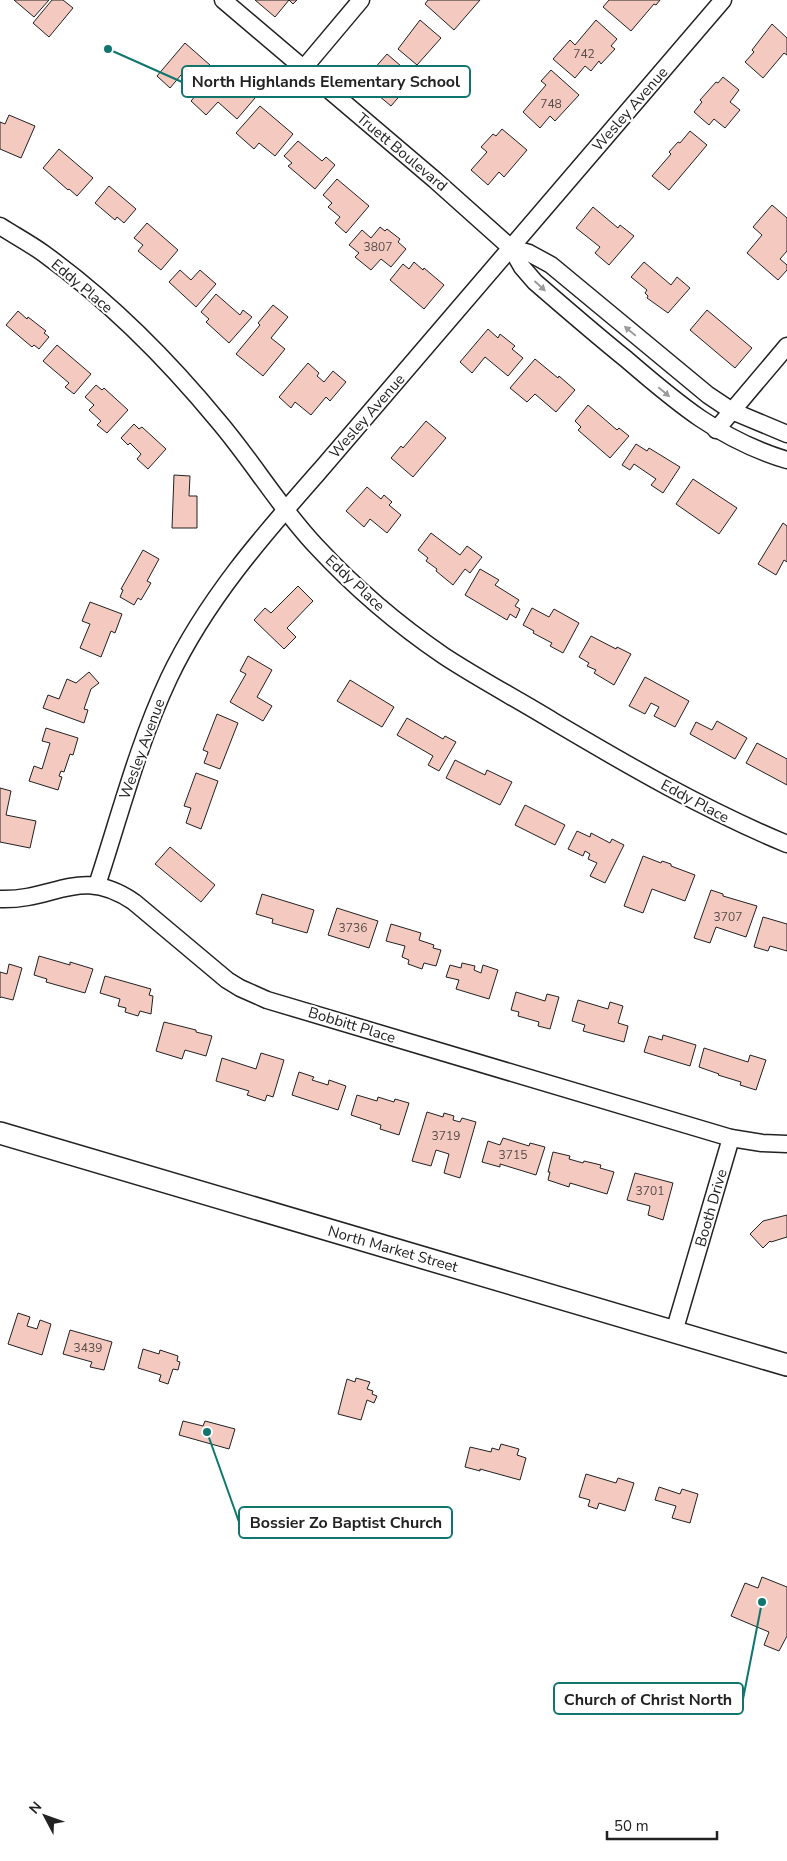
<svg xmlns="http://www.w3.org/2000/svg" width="787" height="1861" viewBox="0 0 787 1861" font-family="'Nunito Sans',sans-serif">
<rect width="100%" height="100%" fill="#fff"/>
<g fill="#f3c9c0" stroke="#222">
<path d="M14,0H49L34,17Z"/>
<path d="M52,0H63L73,8L49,37L33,23Z"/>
<path d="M255,0H297L293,4L289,0L275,17Z"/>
<path d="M428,0H480L454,30L425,4Z"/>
<path d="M609,0H660L656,5L654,4L631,31L603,7Z"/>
<path d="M420,20L441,38L417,65L398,49Z"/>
<path d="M596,20L617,39L611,46L615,49L601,64L599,61L591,71L585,66L575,78L553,59L570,40L575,45Z"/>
<path d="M772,24L787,38V55L784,53L763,78L745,62L754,52L752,50Z"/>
<path d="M185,43L210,65L193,85L181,75L170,88L157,76Z"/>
<path d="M387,54L415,78L391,106L379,96L389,84L373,70Z"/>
<path d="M551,70L579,95L555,121L550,116L540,128L523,112L546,85L541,81Z"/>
<path d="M213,75L224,85L229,81L238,89L241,86L255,98L237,119L218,102L206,115L191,101Z"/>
<path d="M723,77L739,90L730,102L740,110L725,128L714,119L709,125L694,112L702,102L700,100L716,82L718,83Z"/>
<path d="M260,106L293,134L275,156L259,143L254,149L236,133Z"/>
<path d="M9,115L35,126L21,158L0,149V122L5,124Z"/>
<path d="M502,129L527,150L504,177L499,172L488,185L471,170L487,152L481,147L493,134L496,136Z"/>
<path d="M690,131L707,145L669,190L652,176L671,154L669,152L678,142L680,143Z"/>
<path d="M298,141L322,161L326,157L335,165L315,189L288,166L292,163L284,156Z"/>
<path d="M59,149L93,178L77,196L69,189L68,190L43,168Z"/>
<path d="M337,179L369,206L346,233L335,223L340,217L328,207L332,203L323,195Z"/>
<path d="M109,186L136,209L124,223L117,217L115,220L95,203Z"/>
<path d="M772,205L787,218V251L780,259L787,265V270L778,280L747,253L762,235L753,227Z"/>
<path d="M593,207L618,228L620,225L634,236L609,265L595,253L600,247L576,228Z"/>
<path d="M147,223L178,250L161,270L138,251L143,245L134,238Z"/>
<path d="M380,227L385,231L387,229L400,239L398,242L406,249L391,267L381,259L371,270L355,257L359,253L349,245L362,230L371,238Z"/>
<path d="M414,262L423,270L424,268L444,285L424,309L390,280L403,264L409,269Z"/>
<path d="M644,262L671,285L677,277L690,288L668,313L647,298L648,296L645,293L647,290L631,277Z"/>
<path d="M180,270L191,280L200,270L216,284L196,307L169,282Z"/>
<path d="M216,294L240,315L243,310L252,317L229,343L206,322L209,319L201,312Z"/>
<path d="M273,305L288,317L271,338L285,349L263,376L236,354L260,325L258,323Z"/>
<path d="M707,310L752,348L735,368L690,330Z"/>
<path d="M18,311L27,319L28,317L46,331L44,333L49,337L39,349L34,345L32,347L6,325Z"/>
<path d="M488,329L498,338L500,334L515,346L512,349L523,358L508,376L485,357L472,373L460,362Z"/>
<path d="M57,345L91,374L74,394L65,387L69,383L43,361Z"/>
<path d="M535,359L558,378L559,376L575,390L556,412L535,394L527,402L510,388Z"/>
<path d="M308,363L319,373L317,376L324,382L333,371L346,382L330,401L326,397L311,415L295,402L291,408L279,397Z"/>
<path d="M96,385L102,390L104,388L128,410L107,433L97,425L101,421L89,410L94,405L85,397Z"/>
<path d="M588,405L617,430L619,428L629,436L610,458L578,430L581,427L575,421Z"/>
<path d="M426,421L446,438L413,477L391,458L401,446L403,448Z"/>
<path d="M134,424L139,429L142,427L166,449L148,469L137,459L141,454L130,443L128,445L121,438Z"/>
<path d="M636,444L647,451L649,448L680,467L663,493L651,485L656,479L634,464L630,470L622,465Z"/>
<path d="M174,475L190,476L189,496H197V528H172Z"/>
<path d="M693,479L737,508L719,534L676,504Z"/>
<path d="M367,487L381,499L384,495L392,502L389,505L401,515L387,533L370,519L364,527L346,511Z"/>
<path d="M783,523L787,526V562L784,560L776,575L758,564Z"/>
<path d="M431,533L460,555L467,546L482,557L470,573L465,569L453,585L436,571L437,569L426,561L428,558L418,550Z"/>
<path d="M143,550L159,559L147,581L151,583L141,600L138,598L134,605L120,597L123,590L121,589Z"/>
<path d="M480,569L499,580L495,585L519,600L515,606L520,609L516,618L510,614L507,620L465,595Z"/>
<path d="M298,586L313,601L287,628L296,637L284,649L254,620L265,608L271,613Z"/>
<path d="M90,602L122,614L115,633L111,631L101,657L80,648L90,624L82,621Z"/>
<path d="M532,608L549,617L554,609L579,623L563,653L550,646L552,643L533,633L534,631L523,625Z"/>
<path d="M591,636L616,649L617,647L631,654L614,685L594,673L596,670L587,666L589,663L579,657Z"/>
<path d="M248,656L272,670L257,697L272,706L263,721L230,702L246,674L240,671Z"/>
<path d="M89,672L99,683L91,689L84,709L88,710L84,723L43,708L48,695L59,699L67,679L76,683Z"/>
<path d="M645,677L689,701L675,727L654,716L659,707L651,703L645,714L629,706Z"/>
<path d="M350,680L394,707L382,727L337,701Z"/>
<path d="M217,714L238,723L220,769L204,763L208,752L203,750Z"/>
<path d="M407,718L443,739L445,736L456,742L439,771L428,765L433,756L397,735Z"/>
<path d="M717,721L747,738L735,759L690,734L696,722L712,730Z"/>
<path d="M46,728L78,738L73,755L70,754L64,772L61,771L59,776L62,777L58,790L29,781L34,766L42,769L50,743L42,741Z"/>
<path d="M757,743L787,759V785L746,763Z"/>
<path d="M455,760L485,775L487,770L512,782L500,805L446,778Z"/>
<path d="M196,773L218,781L201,829L186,823L191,808L184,806Z"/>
<path d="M0,788L11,791L6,815L36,821L30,848L0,842Z"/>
<path d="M525,805L565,825L555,845L515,825Z"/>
<path d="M577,831L590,837L591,833L610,843L612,839L624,845L605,883L590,876L597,863L588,859L590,854L585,851L583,856L568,849Z"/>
<path d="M170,847L215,885L201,902L155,864Z"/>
<path d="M643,856L661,863L662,861L671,864V866L695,875L685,901L652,889L643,913L624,906Z"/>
<path d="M711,890L723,894V896L757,906L746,937L716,927L710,943L694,938Z"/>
<path d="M262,894L314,910L307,933L272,923L273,919L256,914Z"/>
<path d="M337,908L378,921L369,948L328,935Z"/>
<path d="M763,917L787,924V951L770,946L768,951L754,947Z"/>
<path d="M391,924L421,933L419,940L434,945L433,948L441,950L436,966L424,963L422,969L408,964L409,960L402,957L405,946L386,941Z"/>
<path d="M39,956L70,965V962L93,969L85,993L46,982L47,979L34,975Z"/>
<path d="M462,963L475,966L474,970L481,973L483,965L498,970L489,999L456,989L459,980L446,977L450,965L461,968Z"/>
<path d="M9,964L22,968L13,1000L1,997L0,998V972L7,974Z"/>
<path d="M105,976L151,989L149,995L153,996L151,1014L140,1011L138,1016L125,1012L126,1008L118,1006L120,999L100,993Z"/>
<path d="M516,992L545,1001L547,994L559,997L550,1029L538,1026L539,1022L518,1016L519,1012L511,1010Z"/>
<path d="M578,1000L608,1009L610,1002L623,1006L618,1023L628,1026L624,1042L583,1031L585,1025L572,1021Z"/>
<path d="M164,1022L196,1030V1032L212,1036L206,1056L185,1050L182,1059L156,1051Z"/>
<path d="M663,1035L696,1045L690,1066L644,1052L649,1036L662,1040Z"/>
<path d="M704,1048L748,1062L750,1055L766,1060L756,1090L740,1085L741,1082L718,1075L719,1074L699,1067Z"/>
<path d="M261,1053L284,1060L273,1097L267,1095L265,1101L247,1095L249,1091L216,1081L222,1058L256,1069Z"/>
<path d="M299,1072L314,1077L312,1080L328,1085L329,1080L346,1086L338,1110L292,1095Z"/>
<path d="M357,1095L377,1101L378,1097L394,1102L395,1099L409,1103L399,1135L380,1129L381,1125L351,1115Z"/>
<path d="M427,1112L443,1117L444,1113L454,1116L453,1120L460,1122L462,1118L476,1122L460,1178L444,1173L449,1154L436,1150L431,1166L412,1161Z"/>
<path d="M503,1138L529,1146L530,1143L545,1147L536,1175L500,1164V1167L482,1162L488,1141L500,1145Z"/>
<path d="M553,1152L570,1156L569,1159L583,1163L584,1161L601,1165L600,1168L614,1172L607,1194L570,1183L569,1187L548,1180L550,1172H548Z"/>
<path d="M635,1173L673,1183L663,1220L648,1215L650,1206L627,1200Z"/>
<path d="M787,1215V1237L771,1242L770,1241L763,1248L750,1234L763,1221Z"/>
<path d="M18,1313L30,1317L27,1326L37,1329L40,1320L51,1324L42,1355L8,1344Z"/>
<path d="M70,1330L112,1342L104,1370L90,1367L92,1362L63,1354Z"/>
<path d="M143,1349L159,1354L160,1350L178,1356L177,1361L180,1362L178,1370L173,1369L168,1384L159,1381L161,1375L138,1368Z"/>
<path d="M356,1378L370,1382L367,1389L373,1391L372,1394L377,1396L374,1403L367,1400L361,1420L338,1414L347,1379L355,1382Z"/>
<path d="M183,1421L203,1426L205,1421L235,1429L229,1449L179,1435Z"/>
<path d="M501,1444L519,1449L517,1455L526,1458L520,1480L480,1469V1471L465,1467L470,1447L491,1452L492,1448L499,1450Z"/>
<path d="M586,1474L616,1483L618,1478L634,1483L625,1511L599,1503L597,1509L588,1506L590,1500L579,1497Z"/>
<path d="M659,1487L680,1494L682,1489L698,1494L690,1523L672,1518L676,1506L655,1500Z"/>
<path d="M762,1577L787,1587V1636L779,1651L764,1645L769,1632L731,1616L745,1583L758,1588Z"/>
</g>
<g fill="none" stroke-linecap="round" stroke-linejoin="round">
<defs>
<g id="minor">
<path d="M223,0L435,180L511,248L522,267L535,282C565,308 595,334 626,359C677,403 720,440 787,460"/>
<path d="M303,69L361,0"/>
<path d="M0,226C14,235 29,243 43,253C108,300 168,360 219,422C253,462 280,508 316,546C354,587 397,624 444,656C479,679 517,699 553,721C629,766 705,810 787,844"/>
<path d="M511,248L529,253L551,265L708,395L732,411L787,434"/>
<path d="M716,430L787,346"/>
<path d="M97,885C120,815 138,744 169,678C207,598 265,533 323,467L723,0"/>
<path d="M0,899C55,901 80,865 134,902L227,980L240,988L267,1000L731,1138L762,1143L787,1144"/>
<path d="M674,1332L731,1138"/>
</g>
<path id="major" d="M0,1133L787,1365"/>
</defs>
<use href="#minor" stroke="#222" stroke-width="19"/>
<use href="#major" stroke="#222" stroke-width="24"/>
<use href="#minor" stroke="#fff" stroke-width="16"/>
<use href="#major" stroke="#fff" stroke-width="21"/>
</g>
<defs><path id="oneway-solid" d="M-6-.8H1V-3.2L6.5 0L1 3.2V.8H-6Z" transform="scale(1.25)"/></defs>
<g fill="#9c9c9c">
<use href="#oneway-solid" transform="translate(540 286) rotate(42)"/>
<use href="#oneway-solid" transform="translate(630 331) rotate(-140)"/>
<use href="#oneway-solid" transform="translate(664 392) rotate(40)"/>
</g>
<g text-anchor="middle" stroke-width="4" stroke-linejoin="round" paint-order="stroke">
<g font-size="12" fill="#564c4a">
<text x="584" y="58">742</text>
<text x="551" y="108">748</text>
<text x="378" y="251">3807</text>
<text x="728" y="921">3707</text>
<text x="353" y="932">3736</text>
<text x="446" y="1140">3719</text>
<text x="513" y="1159">3715</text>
<text x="650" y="1195">3701</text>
<text x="88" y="1352">3439</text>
</g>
<g font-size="15" fill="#222" stroke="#fff">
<text transform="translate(630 109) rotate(-49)" y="5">Wesley Avenue</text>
<text transform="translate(402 152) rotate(40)" y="5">Truett Boulevard</text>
<text transform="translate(82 286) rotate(40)" y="5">Eddy Place</text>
<text transform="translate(367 416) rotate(-49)" y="5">Wesley Avenue</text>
<text transform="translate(355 583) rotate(43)" y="5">Eddy Place</text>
<text transform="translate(142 749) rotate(-70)" y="5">Wesley Avenue</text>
<text transform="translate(695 801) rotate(28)" y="5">Eddy Place</text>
<text transform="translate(352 1025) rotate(17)" y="5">Bobbitt Place</text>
<text transform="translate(711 1208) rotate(-74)" y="5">Booth Drive</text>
<text transform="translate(393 1249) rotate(16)" y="5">North Market Street</text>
</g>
</g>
<path fill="none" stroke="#0f766e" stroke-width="2" d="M108 49L182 82M207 1432L239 1522M762 1602L743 1699"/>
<g fill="#0f766e" stroke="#fff" stroke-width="2">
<circle cx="108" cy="49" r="5"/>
<circle cx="207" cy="1432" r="5"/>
<circle cx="762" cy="1602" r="5"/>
</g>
<g fill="#fff" stroke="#0f766e" stroke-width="2">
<rect x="182" y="66" width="288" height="31" rx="5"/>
<rect x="239" y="1507" width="213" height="31" rx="5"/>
<rect x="554" y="1683" width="189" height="31" rx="5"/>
</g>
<g font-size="16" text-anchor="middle" font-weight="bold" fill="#222">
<text x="326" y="87">North Highlands Elementary School</text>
<text x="346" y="1528">Bossier Zo Baptist Church</text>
<text x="648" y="1705">Church of Christ North</text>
</g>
<g transform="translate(45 1816) rotate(311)" stroke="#ffffff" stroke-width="4" paint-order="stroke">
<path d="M0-4L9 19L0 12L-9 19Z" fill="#222222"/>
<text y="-8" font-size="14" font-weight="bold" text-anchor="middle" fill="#222222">N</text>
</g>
<path d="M607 1831v8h110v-8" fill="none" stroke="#222222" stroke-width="2.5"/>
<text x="614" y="1831" font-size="15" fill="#222222" stroke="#ffffff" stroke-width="4" paint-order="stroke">50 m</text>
</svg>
